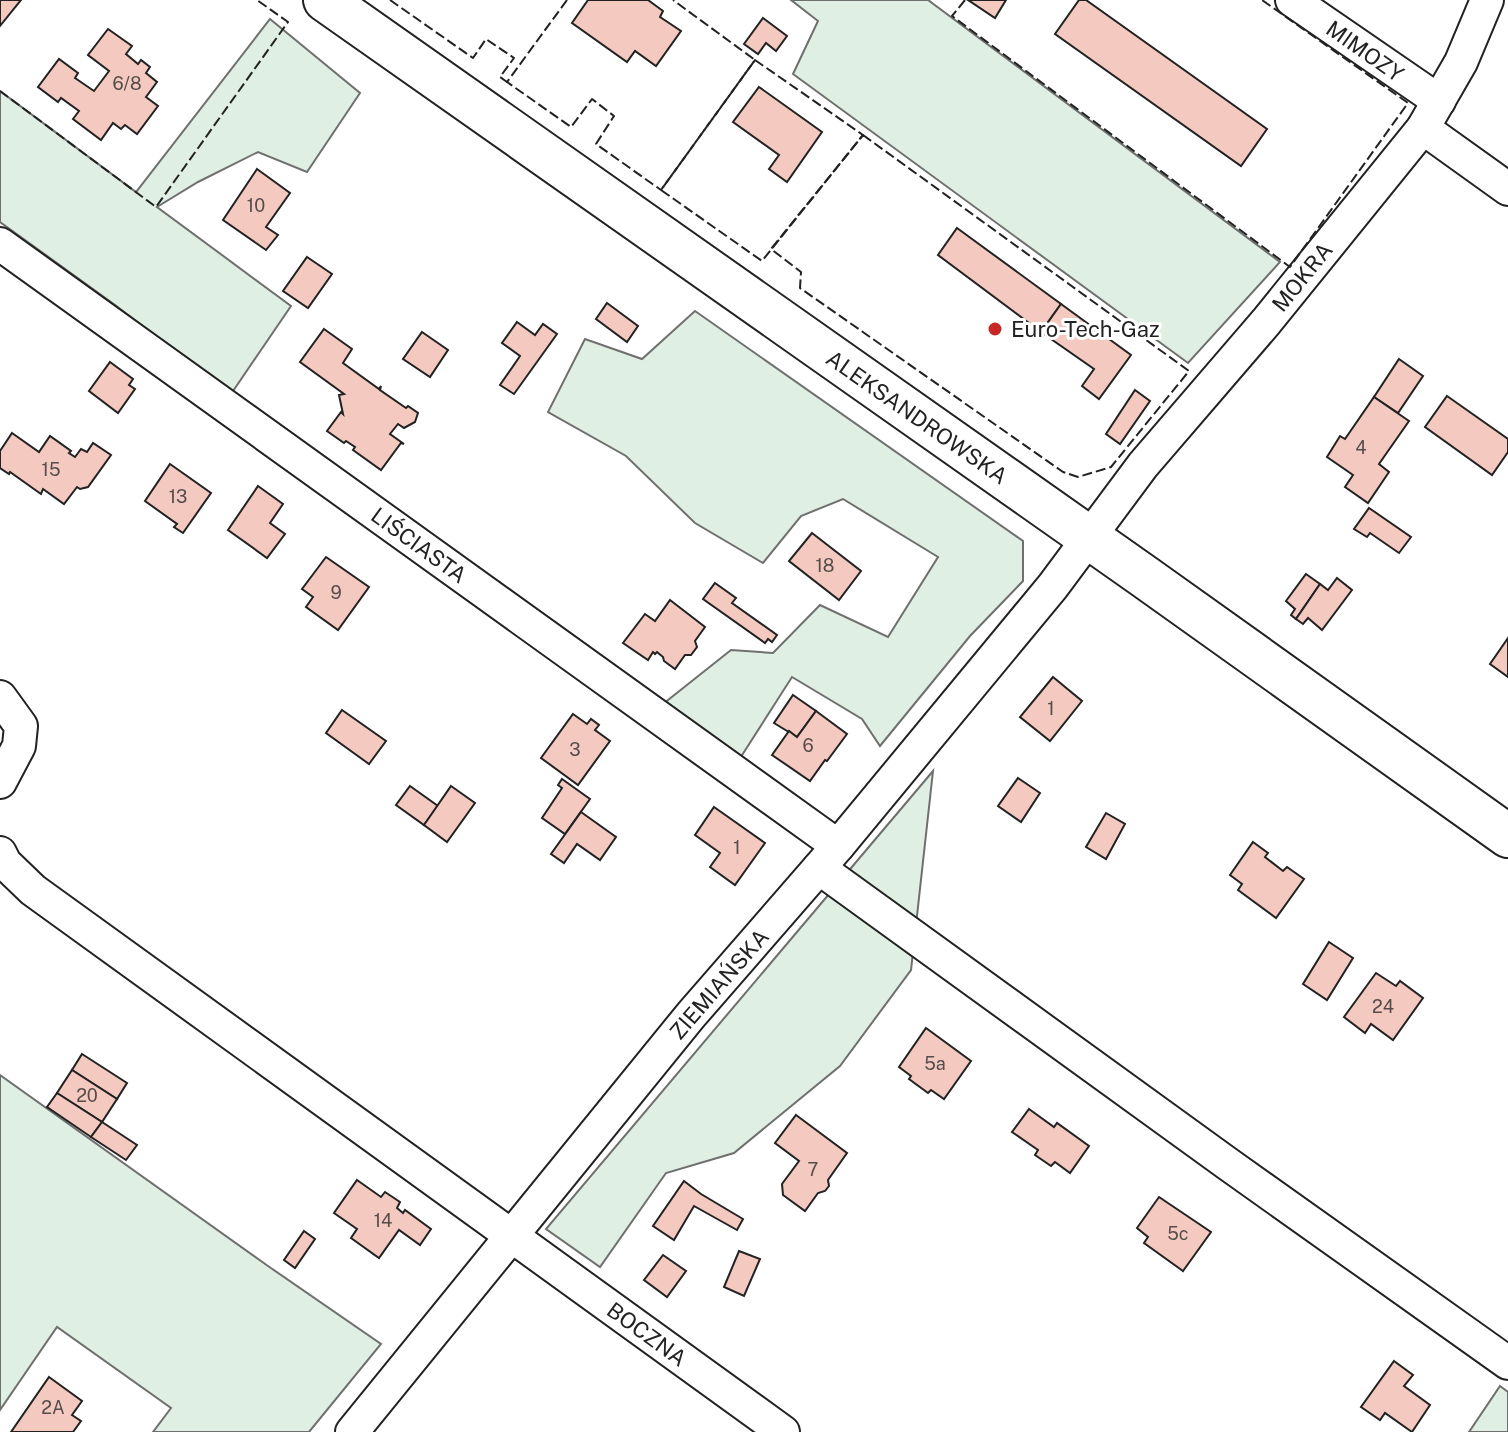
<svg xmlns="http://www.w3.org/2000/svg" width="1508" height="1432" viewBox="0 0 1508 1432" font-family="'Public Sans',sans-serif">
<rect width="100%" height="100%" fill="#fff"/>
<g fill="#e0efe3" stroke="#6f6f6f" stroke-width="2">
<path d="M791,0H928L1280,262L1188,363L793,74L818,21Z"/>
<path d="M270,19L360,93L307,172L258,152L198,182L157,207L291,306L231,394L115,305L0,222V91L136,192Z"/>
<path d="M695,311L1023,541V581L970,636L880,746L862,719L792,677L737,763L663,704L731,650L773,653L820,605L888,637L938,557L843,499L801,516L763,563L695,523L626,456L548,412L585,339L642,359Z"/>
<path d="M933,771L911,970L840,1066L734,1153L666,1173L600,1267L546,1229Z"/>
<path d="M0,1075L268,1266L381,1344L309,1432H153L171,1408L57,1327L0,1410Z"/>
<path d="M1500,1386L1508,1392V1432H1469Z"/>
</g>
<g fill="#f3c9c0" stroke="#222" stroke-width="2">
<path d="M0,0H21L0,26Z"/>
<path d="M588,0H648L663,11L660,17L681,31L656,66L635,51L627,62L572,23Z"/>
<path d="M968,0H1006L995,18Z"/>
<path d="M1079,0H1086L1267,129L1241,166L1055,34Z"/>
<path d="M763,18L787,36L776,51L766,43L758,54L744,44Z"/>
<path d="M108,29L132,46L126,54L138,64L141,60L150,67L146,73L157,82L146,97L158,106L137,134L125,125L121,129L113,123L101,140L73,119L79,111L61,98L58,102L38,87L59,59L78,73L75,78L94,91L109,71L88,55Z"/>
<path d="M759,87L822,132L787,182L769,169L779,155L733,122Z"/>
<path d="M257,169L290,193L266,227L278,235L266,250L223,220Z"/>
<path d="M957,228L1061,304L1041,332L938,255Z"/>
<path d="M307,257L332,274L308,308L283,291Z"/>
<path d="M607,303L638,326L627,342L596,319Z"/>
<path d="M1061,304L1131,355L1099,399L1082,386L1094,369L1041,332Z"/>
<path d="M517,322L535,335L543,324L557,334L514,394L500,385L520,356L502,343Z"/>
<path d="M324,329L352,349L343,363L379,389L381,386L380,390L406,408L408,406L418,413L415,422L404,428L398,424L390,434L404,444L401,443L381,470L353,450L355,447L346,441L344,443L327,431L341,412L343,414L339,395L344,394L300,362Z"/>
<path d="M422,332L448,350L430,377L403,359Z"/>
<path d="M1399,359L1423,376L1398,413L1374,397Z"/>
<path d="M110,362L133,379L129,385L135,389L118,413L89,391Z"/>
<path d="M1135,390L1150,401L1120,444L1106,434Z"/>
<path d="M1447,396L1508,439V452L1492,475L1425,427Z"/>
<path d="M1374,397L1409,421L1379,464L1389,472L1368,503L1345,487L1353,475L1327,457L1340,436L1345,439Z"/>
<path d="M12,433L39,452L50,436L71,451L69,453L75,457L81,449L87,452L93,443L111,455L88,487L80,489L77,487L64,504L43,489L41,494L10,472L9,474L0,468V451Z"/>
<path d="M170,464L211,493L183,533L174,527L177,524L145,501Z"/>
<path d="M258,486L283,504L270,523L285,534L267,558L228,530Z"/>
<path d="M1369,508L1411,537L1399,553L1370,533L1367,537L1354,529Z"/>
<path d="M812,533L861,571L839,600L789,561Z"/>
<path d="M326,557L369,587L338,630L306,607L313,597L302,589Z"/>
<path d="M1306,574L1320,584L1296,619L1291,615L1295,609L1286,601Z"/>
<path d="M1337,578L1352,590L1322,630L1308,618L1303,624L1296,619L1320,584L1328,590Z"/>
<path d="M715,583L736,598L732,603L777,635L772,642L768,639L765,643L703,599Z"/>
<path d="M670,600L705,627L695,641L697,647L691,655H685L675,669L664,661L663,657L657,652L655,654L653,652L648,660L623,643L645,614L655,621Z"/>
<path d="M1508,638V677L1490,664Z"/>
<path d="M1053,677L1082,701L1050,741L1020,717Z"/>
<path d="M793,695L816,711L797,737L774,723Z"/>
<path d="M342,710L386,741L369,764L326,733Z"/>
<path d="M816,711L847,734L827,761L825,760L810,781L772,755L789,731L797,737Z"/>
<path d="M573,714L587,724L591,719L599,725L595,730L610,741L578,785L541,758Z"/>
<path d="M1018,778L1040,793L1021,822L998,806Z"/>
<path d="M562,779L590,799L565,834L542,818L562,788L558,785Z"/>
<path d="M410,786L438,806L424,825L396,805Z"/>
<path d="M451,786L475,803L447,842L424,825Z"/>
<path d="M714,807L765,843L735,885L710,867L720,853L695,835Z"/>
<path d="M581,812L616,837L600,860L577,844L564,863L551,854Z"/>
<path d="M1106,813L1125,824L1106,859L1086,847Z"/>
<path d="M1253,842L1268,853L1265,857L1283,871L1287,867L1304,879L1276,918L1238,890L1242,884L1230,875Z"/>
<path d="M1329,942L1353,958L1327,1000L1303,984Z"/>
<path d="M1376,973L1396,986L1400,981L1423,998L1393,1040L1371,1024L1365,1033L1344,1017Z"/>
<path d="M926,1028L971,1061L944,1099L931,1090L928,1093L909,1079L911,1076L899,1067Z"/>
<path d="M82,1054L127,1083L117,1099L72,1070Z"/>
<path d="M72,1070L117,1099L102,1122L57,1093Z"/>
<path d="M57,1093L102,1122L91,1137L47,1107Z"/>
<path d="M1029,1109L1054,1127L1057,1123L1089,1146L1070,1173L1055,1162L1051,1166L1035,1155L1038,1150L1012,1132Z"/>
<path d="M796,1115L847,1153L828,1180L829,1186L825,1191L818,1193L805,1211L783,1195L782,1184L799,1161L775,1143Z"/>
<path d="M102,1122L137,1145L126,1160L91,1137Z"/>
<path d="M357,1180L381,1197L385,1192L400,1202L397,1208L403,1213L405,1210L431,1229L420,1245L399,1230L379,1258L351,1238L357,1229L334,1213Z"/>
<path d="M684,1181L701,1194L743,1219L737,1230L694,1206L674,1240L653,1226Z"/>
<path d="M1159,1197L1211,1232L1183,1271L1144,1243L1148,1237L1137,1228Z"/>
<path d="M304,1231L315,1239L295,1268L284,1260Z"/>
<path d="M739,1251L760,1259L744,1296L724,1287Z"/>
<path d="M663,1255L686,1271L667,1297L644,1280Z"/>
<path d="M1394,1361L1413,1375L1404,1386L1430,1405L1412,1432L1385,1413L1380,1420L1361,1407Z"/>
<path d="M49,1377L82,1401L72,1415L81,1421L73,1432H11Z"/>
</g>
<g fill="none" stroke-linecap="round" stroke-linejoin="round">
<defs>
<g id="minor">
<path d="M1292,0L1439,101"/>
<path d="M1423,128L1508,189"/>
<path d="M0,244L838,846"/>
<path d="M0,697L21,726L19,746L0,782"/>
<path d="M0,853L5,863L33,890L783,1432"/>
<path d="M819,868L1228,1164L1508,1363"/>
<path d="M352,1432L691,1015L838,846L1053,586L1143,465L1266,322L1423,128L1461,62L1487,0"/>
</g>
<path id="major" d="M325,0L1145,577L1508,836"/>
</defs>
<use href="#minor" stroke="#222" stroke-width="36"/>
<use href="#major" stroke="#222" stroke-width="46"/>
<use href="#minor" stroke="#fff" stroke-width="32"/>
<use href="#major" stroke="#fff" stroke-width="42"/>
<g stroke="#222" stroke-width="2" stroke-dasharray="10 4" stroke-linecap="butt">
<path d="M390,0L473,58L486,39L514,58L500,77L507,82L508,81"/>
<path d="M567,0L507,82L571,127L592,99L614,116L596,144L661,190L755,60L673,0"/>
<path d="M965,0L952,16L1290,267L1408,103L1262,0"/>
<path d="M755,60L863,135L762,261L661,190Z"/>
<path d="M0,91L156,207L288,22L257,0"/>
<path d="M863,135L1189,371L1111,467L1078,477L1063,472L800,288L801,272L771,249Z"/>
</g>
</g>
<circle fill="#c62828" stroke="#fff" stroke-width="3" cx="995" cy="329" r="8"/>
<g text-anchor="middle" stroke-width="6" stroke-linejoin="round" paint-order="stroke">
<g font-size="18" fill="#564c4a">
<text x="127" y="90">6/8</text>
<text x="256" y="212">10</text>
<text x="1361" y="454">4</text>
<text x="51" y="476">15</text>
<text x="178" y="503">13</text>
<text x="825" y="572">18</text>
<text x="336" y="599">9</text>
<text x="1051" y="715">1</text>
<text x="808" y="752">6</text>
<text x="575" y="756">3</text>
<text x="737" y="854">1</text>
<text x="1383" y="1013">24</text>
<text x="935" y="1070">5a</text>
<text x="87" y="1102">20</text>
<text x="813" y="1176">7</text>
<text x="383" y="1227">14</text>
<text x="1178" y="1240">5c</text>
<text x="53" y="1414">2A</text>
</g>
<g font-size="22" fill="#222" stroke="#fff">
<text transform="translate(1365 51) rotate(35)" y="8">MIMOZY</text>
<text transform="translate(1302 277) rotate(-51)" y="8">MOKRA</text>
<text transform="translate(917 417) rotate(35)" y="8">ALEKSANDROWSKA</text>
<text transform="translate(419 545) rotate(36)" y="8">LIŚCIASTA</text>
<text transform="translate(719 984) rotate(-49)" y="8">ZIEMIAŃSKA</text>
<text transform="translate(647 1334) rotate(36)" y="8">BOCZNA</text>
</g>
<g font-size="22" fill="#222" stroke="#fff" text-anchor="start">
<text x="1011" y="337">Euro-Tech-Gaz</text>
</g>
</g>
</svg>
